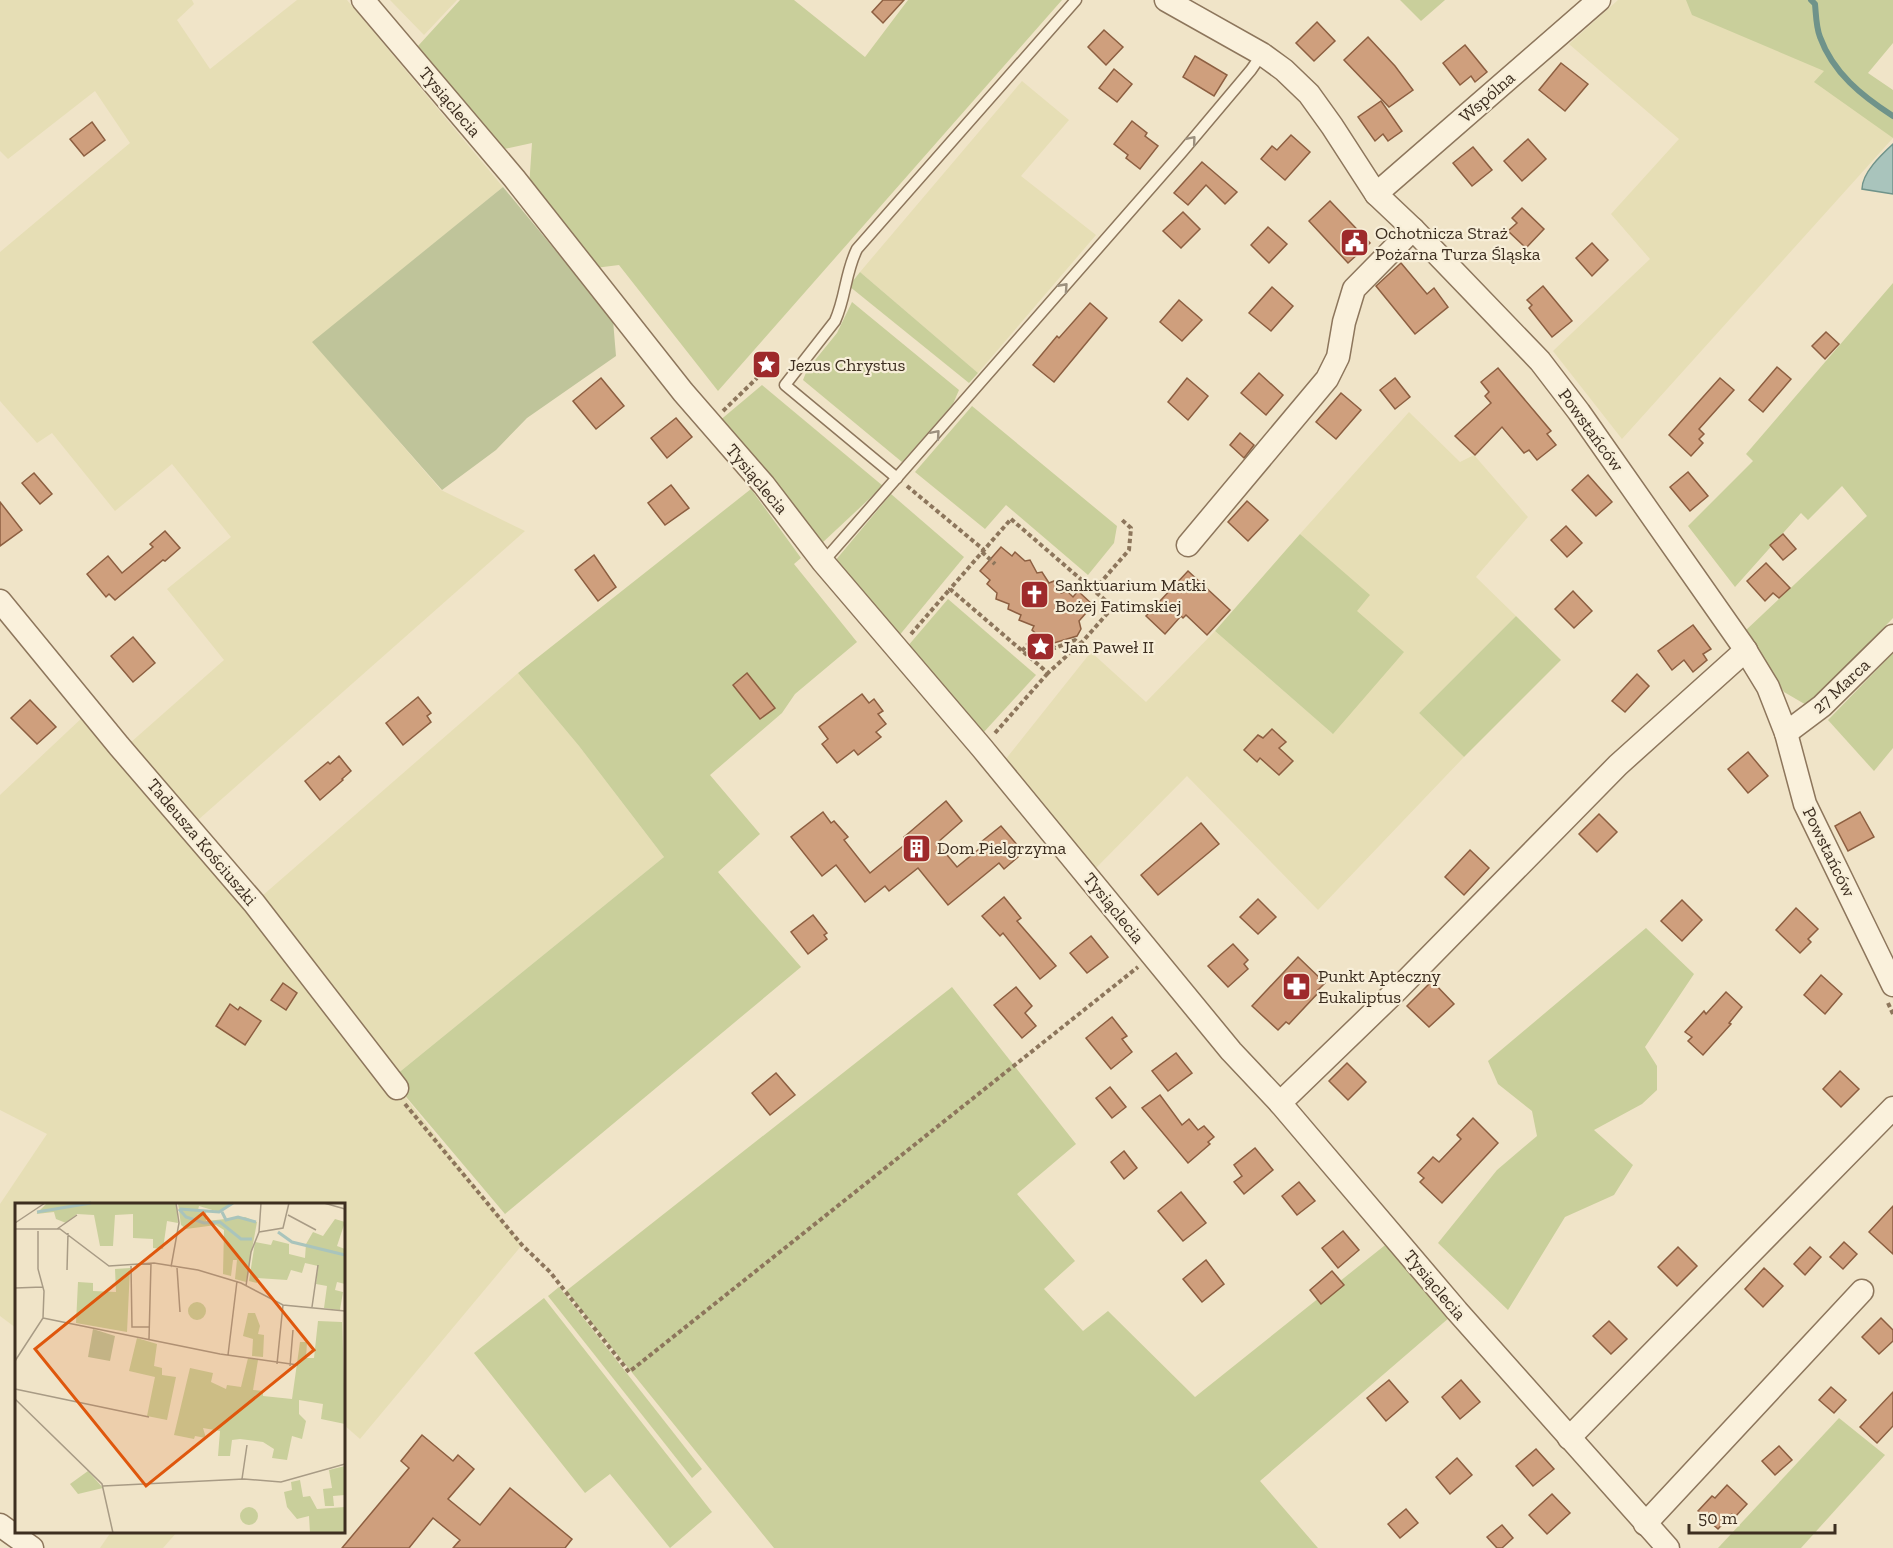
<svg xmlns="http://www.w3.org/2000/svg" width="1893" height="1548" viewBox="0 0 1893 1548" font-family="'Zilla Slab',serif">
<rect width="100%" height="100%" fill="#f0e4c8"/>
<g fill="#e6deb5">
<path d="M0,0H192L194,4L177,20L210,69L297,0H347L503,187L313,342L441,490L525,531L198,820L130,743L224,660L167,589L231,537L172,464L115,511L52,433L37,443L0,401V252L130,143L95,91L8,159L0,151Z"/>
<path d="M390,0H457L424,35Z"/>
<path d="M1618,0H1696L1825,62L1893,138L1622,439L1553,351L1650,259L1611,214L1679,139L1569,44Z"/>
<path d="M1022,81L1069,120L1021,176L1096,235L978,373L860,272Z"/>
<path d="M1409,412L1460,462L1474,455L1528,517L1476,577L1516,616L1419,713L1464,757L1318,910L1187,776L1088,876L1005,760L1091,652L1146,702L1215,631L1332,733L1356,610L1369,595L1300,534Z"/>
<path d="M518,673L579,746L664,857L391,1079L522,1245L360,1439L344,1425V1204H16V1328L0,1316V1204L47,1134L0,1110V795L84,716L254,903Z"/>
<path d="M111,1532H177L163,1548H100Z"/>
</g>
<g fill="#c9cf9b">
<path d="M460,0H794L865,57L908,0H1062L718,391L619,265L595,268L529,187L532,143L504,149L418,46Z"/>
<path d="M1400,0H1445L1421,21Z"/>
<path d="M1686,0H1893V43L1868,73L1893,90V138L1814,82L1824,71L1692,15Z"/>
<path d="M860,272L978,373L969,383L849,286Z"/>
<path d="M1893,283V618L1808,706L1784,692L1745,631L1867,516L1842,486L1808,520L1801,513L1735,587L1688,526L1753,461L1746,454Z"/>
<path d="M852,302L959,390L953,404L902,462L803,380L807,370L837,333Z"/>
<path d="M762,385L883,486L821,544L718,422Z"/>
<path d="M972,406L1117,526L1114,543L1088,575L1006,505L985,529L915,472Z"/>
<path d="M751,489L801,558L794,564L857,642L795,694L782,713L710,775L760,834L718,872L801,967L505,1214L391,1079L664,857L579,746L518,673Z"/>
<path d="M891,494L964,557L898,637L835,561Z"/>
<path d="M1300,534L1370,595L1357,611L1404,652L1333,734L1215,631Z"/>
<path d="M948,599L1036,675L983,733L907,647Z"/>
<path d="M1516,616L1561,660L1464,757L1419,713Z"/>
<path d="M1893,653V748L1874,771L1828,720Z"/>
<path d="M1646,928L1694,974L1645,1047L1657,1066V1090L1642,1104L1594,1130L1633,1165L1614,1195L1565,1217L1508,1310L1438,1243L1497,1170L1537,1136L1532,1111L1498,1084L1488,1061Z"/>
<path d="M952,987L1076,1144L1017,1194L1075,1261L1044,1289L1083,1331L1108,1311L1195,1397L1394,1238L1457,1311L1260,1481L1318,1548H774L566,1291Z"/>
<path d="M559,1287L702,1469L692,1478L548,1296Z"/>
<path d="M544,1298L712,1512L670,1548L610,1474L585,1493L474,1353Z"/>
<path d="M1839,1418L1885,1455L1801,1548H1718Z"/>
</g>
<path fill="#bfc49a" d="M503,187L613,320L616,356L527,418L496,450L442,490L312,342Z"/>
<path fill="#a9c4bc" stroke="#6f938a" stroke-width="1.5" d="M1893,144V194L1862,189C1862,173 1881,155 1893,144Z"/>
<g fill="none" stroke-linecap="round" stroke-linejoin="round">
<path stroke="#6f938a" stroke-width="6" d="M1811,0L1815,4C1816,14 1816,27 1820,37C1833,73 1862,96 1893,116"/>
</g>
<g fill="#cf9f7d" stroke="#8d5f41" stroke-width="1.5">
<path d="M883,0H904L883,23L872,12Z"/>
<path d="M1317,22L1335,41L1314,61L1296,43Z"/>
<path d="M1104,30L1123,47L1106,65L1088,47Z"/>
<path d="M1368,37L1395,66L1413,90L1389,107L1344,60Z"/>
<path d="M1465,45L1487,72L1475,82L1471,76L1460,85L1443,63Z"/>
<path d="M1195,56L1227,75L1214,96L1183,77Z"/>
<path d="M1561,63L1588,84L1565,111L1539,90Z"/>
<path d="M1114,69L1132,84L1117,102L1099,88Z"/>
<path d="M1381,101L1402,131L1388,141L1383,134L1375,141L1358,117Z"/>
<path d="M1132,121L1147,133L1145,136L1158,146L1140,169L1126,158L1128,155L1114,144Z"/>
<path d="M92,122L105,140L84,156L70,139Z"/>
<path d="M1291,135L1310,152L1285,180L1261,159L1272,146L1277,150Z"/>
<path d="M1528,139L1546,159L1522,181L1504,161Z"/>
<path d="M1473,147L1492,170L1472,186L1453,163Z"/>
<path d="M1202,162L1237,192L1225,204L1206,185L1188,205L1174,193Z"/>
<path d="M1330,201L1370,243L1348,263L1309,221Z"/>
<path d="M1522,208L1544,229L1526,248L1508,231L1517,223L1512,218Z"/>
<path d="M1183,212L1200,229L1181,248L1163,231Z"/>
<path d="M1268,227L1287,244L1269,263L1251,245Z"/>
<path d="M1592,243L1608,260L1592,276L1576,258Z"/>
<path d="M1401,263L1427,294L1434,288L1448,307L1415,334L1376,286Z"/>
<path d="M1543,286L1572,321L1552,337L1529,308L1532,305L1527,300Z"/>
<path d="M1272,287L1293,306L1271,331L1249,313Z"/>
<path d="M1179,300L1202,320L1182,341L1160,322Z"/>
<path d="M1090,303L1107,318L1054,382L1033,365L1057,336L1059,338Z"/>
<path d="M1826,332L1839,344L1825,359L1812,346Z"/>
<path d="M1777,367L1791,379L1763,412L1749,400Z"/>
<path d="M1498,368L1551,431L1547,434L1556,445L1537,460L1529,450L1524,453L1502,427L1475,455L1455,436L1491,403L1485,396L1489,392L1481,382Z"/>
<path d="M1259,373L1283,395L1266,415L1241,393Z"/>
<path d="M601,378L624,406L596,429L573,401Z"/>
<path d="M1187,378L1208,396L1188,420L1168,402Z"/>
<path d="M1395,378L1410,397L1395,409L1380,390Z"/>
<path d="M1720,378L1734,390L1699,429L1704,434L1699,439L1703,443L1691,456L1669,435Z"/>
<path d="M1341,393L1361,410L1336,439L1316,422Z"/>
<path d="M676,418L692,437L667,458L651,438Z"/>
<path d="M1240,433L1254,445L1244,458L1230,445Z"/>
<path d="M1688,472L1708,496L1690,511L1670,487Z"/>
<path d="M34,473L52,494L40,504L22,483Z"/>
<path d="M1588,475L1612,502L1596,516L1572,490Z"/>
<path d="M671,485L689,508L665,525L648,503Z"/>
<path d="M1247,501L1268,520L1248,541L1228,522Z"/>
<path d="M0,502L22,530L0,546Z"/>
<path d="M1566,526L1582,543L1567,557L1551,540Z"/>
<path d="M165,531L180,548L165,561L163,560L115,600L109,594L106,597L87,574L108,556L122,573L153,547L150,544Z"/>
<path d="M1783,534L1796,549L1783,560L1770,545Z"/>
<path d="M1001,547L1012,556L1015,552L1025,561L1030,560L1037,573L1042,572L1049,583L1054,581L1061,593L1067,591L1073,597L1078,591L1093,605L1079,621L1081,629L1077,636L1054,643L1046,638L1044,641L1032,630L1034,626L1019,620L1021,615L1008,609L1009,604L996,599L997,593L987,584L990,580L980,571Z"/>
<path d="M594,555L616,587L598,601L575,570Z"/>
<path d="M1766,563L1790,588L1779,598L1773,593L1765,601L1747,581Z"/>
<path d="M1188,571L1230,610L1207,635L1186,615L1183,618L1181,616L1165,634L1146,616Z"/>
<path d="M1573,591L1592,611L1574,628L1555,609Z"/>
<path d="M1693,625L1711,649L1703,654L1707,660L1693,672L1684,660L1672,670L1658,651Z"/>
<path d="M133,637L155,663L133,682L111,656Z"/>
<path d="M747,673L775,708L760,719L733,685Z"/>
<path d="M1637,674L1649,686L1625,712L1612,701Z"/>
<path d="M862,694L869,703L874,699L883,711L878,714L886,724L876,732L881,737L858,755L854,750L837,763L822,744L828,739L819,727Z"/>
<path d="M418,697L431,713L427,716L431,722L403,745L386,723Z"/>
<path d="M30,700L56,727L37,744L11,718Z"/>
<path d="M1272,729L1286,742L1279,748L1293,761L1279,775L1260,758L1257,762L1244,750L1258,735L1263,738Z"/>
<path d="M1748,752L1768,776L1748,793L1728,769Z"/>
<path d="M339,756L351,771L342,779L343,780L320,800L305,781L328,762L330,764Z"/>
<path d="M946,801L962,821L937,843L957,867L984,845L981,842L1001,826L1019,847L1014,852L1018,857L1004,869L999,863L948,905L918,868L889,891L885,886L865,902L836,865L822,876L791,837L823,812L831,823L834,821L848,837L844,840L870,873L908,842L904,837Z"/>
<path d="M1860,812L1874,837L1848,851L1835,826Z"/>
<path d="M1599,814L1617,832L1597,852L1579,834Z"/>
<path d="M1201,823L1219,844L1158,895L1141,875Z"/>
<path d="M1470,850L1489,868L1464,895L1445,877Z"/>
<path d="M1004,897L1021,918L1017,921L1056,966L1040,979L1003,933L1000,936L982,916Z"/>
<path d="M1258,899L1276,917L1258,934L1240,917Z"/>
<path d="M1682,900L1702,920L1682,941L1661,921Z"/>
<path d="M1796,908L1818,929L1808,939L1811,942L1800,953L1776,930Z"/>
<path d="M813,915L827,933L824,935L827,939L808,954L791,932Z"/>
<path d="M1091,936L1108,957L1087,973L1070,953Z"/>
<path d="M1233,944L1248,960L1244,964L1248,969L1228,987L1208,966Z"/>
<path d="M1298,957L1325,983L1317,991L1318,993L1289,1024L1286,1022L1278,1030L1252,1006Z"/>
<path d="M1821,975L1842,994L1825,1014L1804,995Z"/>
<path d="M1432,981L1454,1004L1429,1027L1407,1006Z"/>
<path d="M283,983L297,993L286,1010L271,1000Z"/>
<path d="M1016,987L1032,1006L1025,1013L1036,1026L1022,1038L994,1005Z"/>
<path d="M1726,992L1742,1007L1729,1023L1731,1024L1703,1055L1688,1041L1692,1037L1685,1032L1704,1011L1706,1014Z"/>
<path d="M230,1004L238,1010L240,1007L261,1021L245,1045L216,1026Z"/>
<path d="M1112,1017L1127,1036L1122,1039L1132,1052L1111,1069L1086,1038Z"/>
<path d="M1176,1053L1192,1073L1168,1091L1152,1071Z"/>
<path d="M1347,1063L1366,1082L1348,1100L1329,1081Z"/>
<path d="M1840,1071L1859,1089L1841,1107L1823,1089Z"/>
<path d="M776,1073L795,1095L770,1115L752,1093Z"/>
<path d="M1110,1087L1126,1107L1112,1118L1096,1098Z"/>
<path d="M1160,1095L1182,1125L1189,1119L1198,1130L1204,1126L1214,1137L1208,1142L1210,1144L1188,1163L1142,1108Z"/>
<path d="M1473,1118L1498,1143L1442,1203L1420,1182L1424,1178L1418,1173L1433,1157L1439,1162L1461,1139L1457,1135Z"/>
<path d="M1255,1148L1273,1170L1244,1194L1234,1182L1242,1176L1234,1165Z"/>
<path d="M1124,1151L1137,1168L1124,1179L1111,1162Z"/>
<path d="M1299,1182L1315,1201L1297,1215L1282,1196Z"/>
<path d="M1181,1192L1206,1223L1183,1241L1158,1211Z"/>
<path d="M1893,1206V1254L1869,1232Z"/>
<path d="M1343,1231L1359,1250L1338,1268L1322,1248Z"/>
<path d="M1844,1242L1857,1254L1843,1269L1830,1257Z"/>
<path d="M1678,1247L1697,1266L1677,1286L1658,1267Z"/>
<path d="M1810,1247L1821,1257L1805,1275L1794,1264Z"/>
<path d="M1206,1260L1224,1284L1202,1302L1183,1279Z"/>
<path d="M1764,1268L1783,1286L1763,1307L1745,1289Z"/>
<path d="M1332,1271L1344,1285L1321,1304L1310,1290Z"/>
<path d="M1881,1318L1893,1330V1341L1879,1354L1862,1337Z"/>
<path d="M1609,1321L1627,1339L1611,1354L1593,1336Z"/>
<path d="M1389,1380L1408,1402L1386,1421L1367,1398Z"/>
<path d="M1461,1380L1480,1402L1460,1419L1442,1397Z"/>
<path d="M1831,1387L1846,1400L1834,1413L1819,1400Z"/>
<path d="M1893,1392V1426L1877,1443L1860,1427Z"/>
<path d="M422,1435L453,1461L458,1455L474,1469L448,1499L480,1525L510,1488L572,1539L565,1548H453L460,1540L433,1518L409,1548H342L409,1468L401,1461Z"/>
<path d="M1779,1446L1792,1460L1775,1475L1762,1461Z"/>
<path d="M1536,1449L1554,1469L1533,1486L1516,1466Z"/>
<path d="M1457,1458L1472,1475L1450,1494L1436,1477Z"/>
<path d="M1727,1485L1747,1504L1735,1517L1732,1514L1718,1529L1698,1511L1712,1496L1715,1498Z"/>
<path d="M1552,1494L1570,1513L1547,1534L1529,1515Z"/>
<path d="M1406,1509L1418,1523L1400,1538L1388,1524Z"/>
<path d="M1502,1525L1513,1538L1502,1548H1497L1487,1537Z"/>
</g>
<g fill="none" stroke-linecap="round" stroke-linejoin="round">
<defs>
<g id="lane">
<path d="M897,478L785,385L835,321C846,297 845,273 857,249L1076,0"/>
<path d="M823,562L1182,152L1251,70L1262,54"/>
</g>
<g id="street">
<path d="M363,0L514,178L683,392L764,485L823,562L982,748L1231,1051L1280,1103L1457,1311L1668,1548"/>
<path d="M1166,0L1262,54L1284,70L1309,94L1332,126L1376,194L1413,229L1540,361L1579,412L1743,646L1768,687L1786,733L1805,804L1893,985"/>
<path d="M1376,194L1599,0"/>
<path d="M1188,545L1327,379L1338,357L1344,322L1354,289L1413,229"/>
<path d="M0,601L119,746L254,903L397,1088"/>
<path d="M1786,733L1822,706L1893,636"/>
<path d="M1280,1103L1397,990L1618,765L1746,650"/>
<path d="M1569,1438L1893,1108"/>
<path d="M1645,1524L1862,1291"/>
<path d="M0,1525L32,1548"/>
</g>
</defs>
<use href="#lane" stroke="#8d765c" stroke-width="13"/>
<use href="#street" stroke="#8d765c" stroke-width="25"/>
<g stroke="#8d765c" stroke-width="4" stroke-dasharray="4.5 3" stroke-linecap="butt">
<path d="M723,411L757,378"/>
<path d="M907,486L984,550"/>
<path d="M1011,519L1113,607L1083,641L1048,673L950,589Z"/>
<path d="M982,552L995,564"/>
<path d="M1094,590L1129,550L1131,528L1121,519"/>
<path d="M911,634L950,589"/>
<path d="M1035,637L1048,647L1050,644L1055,648L1075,640L1080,644"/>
<path d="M1022,651L1036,635"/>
<path d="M995,733L1048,673"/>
<path d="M1888,1003L1893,1014"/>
<path d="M405,1104L522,1245L550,1272L629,1372L1138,967"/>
</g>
<use href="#lane" stroke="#faf1dc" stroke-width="10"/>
<use href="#street" stroke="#faf1dc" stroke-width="22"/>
</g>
<defs><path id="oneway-chevron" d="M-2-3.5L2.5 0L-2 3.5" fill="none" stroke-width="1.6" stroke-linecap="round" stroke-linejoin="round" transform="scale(1.5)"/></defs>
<g stroke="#9c907e">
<use href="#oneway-chevron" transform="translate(1192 140) rotate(-50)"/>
<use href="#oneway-chevron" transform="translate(1064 287) rotate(-48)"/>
<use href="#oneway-chevron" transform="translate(936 434) rotate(-49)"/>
</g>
<defs>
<symbol id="civic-square" viewBox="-11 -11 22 22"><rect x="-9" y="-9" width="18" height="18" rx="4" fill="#9e2a2b" stroke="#f7eed8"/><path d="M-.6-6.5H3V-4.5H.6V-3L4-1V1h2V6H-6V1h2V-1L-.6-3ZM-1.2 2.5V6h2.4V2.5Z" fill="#fff"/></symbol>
<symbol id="sight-square" viewBox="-11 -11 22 22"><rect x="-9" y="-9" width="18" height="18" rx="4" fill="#9e2a2b" stroke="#f7eed8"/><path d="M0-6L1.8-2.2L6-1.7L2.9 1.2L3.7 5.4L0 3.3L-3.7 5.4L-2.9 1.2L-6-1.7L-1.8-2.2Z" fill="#fff"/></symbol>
<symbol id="church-square" viewBox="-11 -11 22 22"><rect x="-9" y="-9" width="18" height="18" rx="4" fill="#9e2a2b" stroke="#f7eed8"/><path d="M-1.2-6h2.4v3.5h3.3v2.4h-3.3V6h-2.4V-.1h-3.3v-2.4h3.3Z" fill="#fff"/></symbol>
<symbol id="building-square" viewBox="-11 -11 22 22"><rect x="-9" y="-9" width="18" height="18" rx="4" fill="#9e2a2b" stroke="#f7eed8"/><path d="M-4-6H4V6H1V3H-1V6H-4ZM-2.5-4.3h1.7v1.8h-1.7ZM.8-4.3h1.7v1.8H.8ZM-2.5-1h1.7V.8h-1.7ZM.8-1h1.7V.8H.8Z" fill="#fff"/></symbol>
<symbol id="pharmacy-square" viewBox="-11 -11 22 22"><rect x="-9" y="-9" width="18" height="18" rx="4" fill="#9e2a2b" stroke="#f7eed8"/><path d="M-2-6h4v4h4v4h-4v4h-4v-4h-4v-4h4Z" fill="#fff"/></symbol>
</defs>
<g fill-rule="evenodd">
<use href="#civic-square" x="1338" y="226" width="33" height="33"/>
<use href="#sight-square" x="750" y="348" width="33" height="33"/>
<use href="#church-square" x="1018" y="578" width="33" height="33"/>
<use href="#sight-square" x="1024" y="630" width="33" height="33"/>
<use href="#building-square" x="900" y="832" width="33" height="33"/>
<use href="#pharmacy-square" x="1280" y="970" width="33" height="33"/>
</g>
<g text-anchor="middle" stroke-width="4.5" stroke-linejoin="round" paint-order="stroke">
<g font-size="18" fill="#3d2e20" stroke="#f7eed8">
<text transform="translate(1487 97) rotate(-41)" y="6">Wspólna</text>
<text transform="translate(450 102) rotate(50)" y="6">Tysiąclecia</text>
<text transform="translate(1591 430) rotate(54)" y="6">Powstańców</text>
<text transform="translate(757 479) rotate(50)" y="6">Tysiąclecia</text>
<text transform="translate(1841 686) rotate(-43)" y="6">27 Marca</text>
<text transform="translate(202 842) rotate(50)" y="6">Tadeusza Kościuszki</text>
<text transform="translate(1829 852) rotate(64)" y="6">Powstańców</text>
<text transform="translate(1114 908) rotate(51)" y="6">Tysiąclecia</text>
<text transform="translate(1435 1285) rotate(50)" y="6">Tysiąclecia</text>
</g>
<g font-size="18" fill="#3d2e20" stroke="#f7eed8" text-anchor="start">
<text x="1375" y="239">Ochotnicza Straż<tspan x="1375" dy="21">Pożarna Turza Śląska</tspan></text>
<text x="788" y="371">Jezus Chrystus</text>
<text x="1055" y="591">Sanktuarium Matki<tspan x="1055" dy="21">Bożej Fatimskiej</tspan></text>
<text x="1062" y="653">Jan Paweł II</text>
<text x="937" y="854">Dom Pielgrzyma</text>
<text x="1318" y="982">Punkt Apteczny<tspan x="1318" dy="21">Eukaliptus</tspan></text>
</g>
</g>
<g transform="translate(15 1203)">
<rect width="330" height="330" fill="#f0e4c8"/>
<path d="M32,0H161L163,20L152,18L148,46L138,45V36L118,35V11L100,12L98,43H85L79,12L62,11L51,20L41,16L39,9L21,11ZM163,0H217L204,9L184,3L183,7L191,9V18L230,14L242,19L231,79L220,76L222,57H218L216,73L208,71L209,27L201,22L171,26L166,22ZM320,16L330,19L322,43L330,46V81L322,79L320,87L328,89L325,107L309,105L312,83L301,81L303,63L290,60L287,70L276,67L272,77L242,75V80L234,78L240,39L256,42L258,37L274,41V51L290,55L291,41L298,29L308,33ZM115,65L112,129L61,120L63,79L78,80V88L101,89L100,66ZM173 108a9 9 0 1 1 18 0a9 9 0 1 1-18 0ZM327,108L330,221L306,216L308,201L284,197V211L291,218L287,236L277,233L272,257L257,255L259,246L248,239L225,236L217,237L215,253H203L205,228L188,225L191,235L180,233L179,236L159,232L175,165L198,170L196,179L211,186L212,182L226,184L233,155L243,157L238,187L248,188V193L277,196L285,139H292L291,155H299L303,118L327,119ZM233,110H240L245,123L243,131L249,132L248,154L237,153L238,136L228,133ZM122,135L142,141L139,163L147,165V172L161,174L152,217L132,213L140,174L114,168ZM330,263V292L318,293L319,303H310L308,286L317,285L314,267ZM73,268L88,285L63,291L55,281ZM285,277L288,294L295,293L302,306L330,304V329L295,330L294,313L282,316L272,304L269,289L277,287L276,279ZM225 313a9 9 0 1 1 18 0a9 9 0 1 1-18 0Z" fill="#c9cf9b"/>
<path d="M78,126L100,133L95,158L73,154Z" fill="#bfc49a"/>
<path fill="none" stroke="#a9c4bc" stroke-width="3" d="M164,6L171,14L189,20L205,19L226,36H237M165,6L204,9L218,0M22,9L76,0M207,9L211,17L223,14L241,19M263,29L277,39L330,52"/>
<path fill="none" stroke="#a89b85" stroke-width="1.5" d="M309,0L330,6M273,12L301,27M0,20L30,0M0,26H45L94,63L139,60L183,67L226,80L268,102L330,108M42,26L62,12M244,29L268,25L274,0M116,63L117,124H134M156,64L164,20L161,0M162,65L165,109M52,67L53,30M231,83L236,49L244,29L246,0M0,85L28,84M297,104L303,62M28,115L205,151L283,162M134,136L136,60M213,152L222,78M0,158L28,115L29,88L23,66V28M262,161L268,102M275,163L278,127M0,186L134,214M0,196L87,281L98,330M227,276L232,242M88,283L229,276L266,279L330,261"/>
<path fill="#df570d" fill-opacity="0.15" stroke="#df570d" stroke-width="3" d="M188,10L299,147L131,283L20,146Z"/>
<rect width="330" height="330" fill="none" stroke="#3d2e20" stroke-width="3"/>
</g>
<path d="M1689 1524v9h146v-9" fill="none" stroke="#3d2e20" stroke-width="3"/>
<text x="1698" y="1524" font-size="18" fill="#3d2e20" stroke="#f7eed8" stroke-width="4.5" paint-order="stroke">50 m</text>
</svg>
